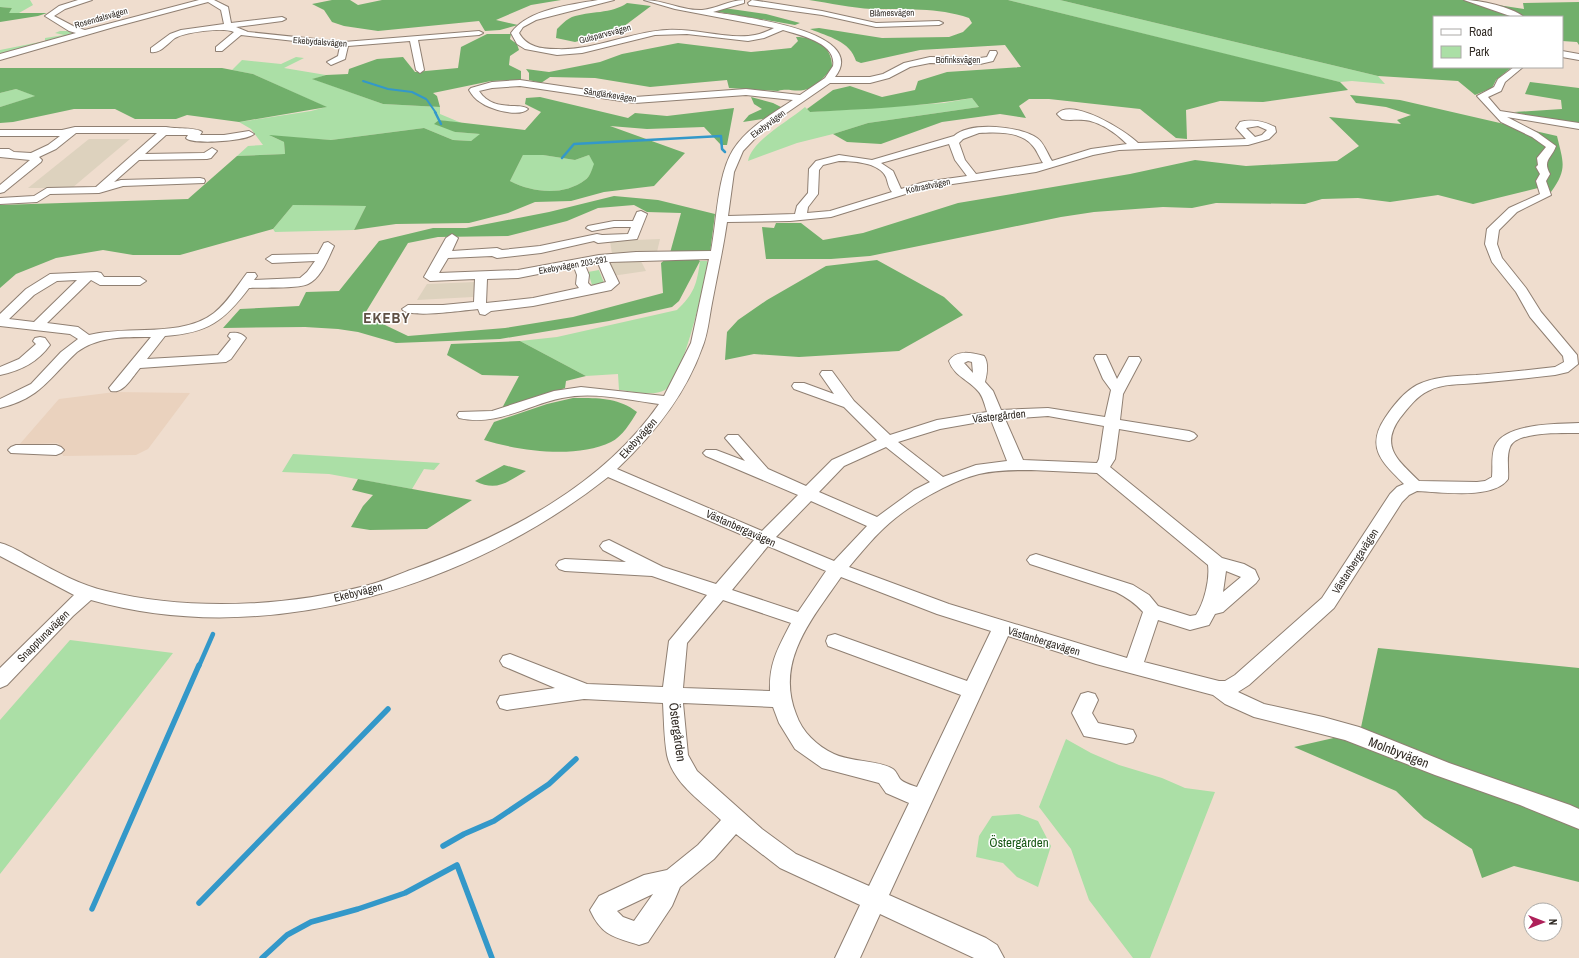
<svg xmlns="http://www.w3.org/2000/svg" width="1579" height="958" viewBox="0 0 1579 958" font-family="'Archivo Narrow',sans-serif">
<rect width="100%" height="100%" fill="#efddce"/>
<g fill="#ddd2be">
<path d="M89,139H130L72,188H28Z"/>
<path d="M660,239L657,252L612,254L610,241Z"/>
<path d="M640,259L646,271L612,276L607,264Z"/>
<path d="M475,282L473,297L417,300L427,284Z"/>
</g>
<path fill="#ead2be" d="M115,392L190,393L148,449L136,455L63,456L58,443L19,445L59,399Z"/>
<g fill="#abdfa6">
<path d="M0,0H30L33,5L19,13H8L12,8L0,7Z"/>
<path d="M1008,0H1060L1378,76L1385,84L1352,81L1340,82L1289,70Z"/>
<path d="M60,31H69L74,34L0,56V50L45,41V38L64,35L55,33Z"/>
<path d="M296,57L304,58L284,68L326,75L313,79L383,104L440,107V114L464,124L439,120L455,132L481,134L471,141L453,140L424,128L331,140L271,136L284,142L285,154L237,156L248,146L263,145L251,129L239,122L311,111L326,107L253,74L232,70L242,60L281,64Z"/>
<path d="M16,89L36,96L0,107V93Z"/>
<path d="M972,98L979,107L868,123L833,134L797,143L748,161C752,140 789,121 805,107L810,112L944,103Z"/>
<path d="M523,155H543L575,160L589,155L595,164C592,169 590,177 585,180C564,196 533,193 510,181Z"/>
<path d="M293,205L366,206L354,230L275,232L273,229Z"/>
<path d="M700,261H707L708,266L706,277C700,299 682,380 665,390C653,397 632,391 619,390L618,374L586,376L520,341L557,337L677,310C694,294 697,284 700,261Z"/>
<path d="M599,270L604,283L592,285L588,272Z"/>
<path d="M293,454L440,463L434,470L424,469L412,489L329,474L282,472Z"/>
<path d="M70,640L173,653L0,874V720Z"/>
<path d="M1066,739L1091,753L1119,765L1162,778L1185,788L1215,792L1150,958H1133L1089,900L1071,849L1039,807Z"/>
<path d="M1019,814L1038,821L1051,846L1038,887L1017,877L1003,863L976,857L979,836L992,816Z"/>
</g>
<g fill="#71af6b" fill-rule="evenodd">
<path d="M332,0H350L358,5L382,0H561L531,5L496,20L518,25L500,30L485,31L479,21L378,31L344,26L332,22L324,10L312,4Z"/>
<path d="M809,0H1008L1340,82L1348,90L1263,102L1220,101L1186,110L1187,139L1176,138L1140,109L1049,99H1029L1019,106L1026,118L1000,114L942,122L881,144L847,142L833,134L868,123L979,107L972,98C919,107 864,109 810,112L807,109L833,90L850,86L882,97L915,90L918,81L947,72L1021,67L1005,45L920,50L861,63L856,61C850,41 829,37 810,29L819,28L882,38L949,37L963,32L972,23L969,18C937,7 905,10 872,9C851,8 830,3 809,0Z"/>
<path d="M1060,0H1465L1524,9L1523,3L1579,2V45L1577,42L1562,41V17H1434V67H1512L1496,80L1492,88L1475,95L1458,81L1378,76Z"/>
<path d="M627,3L651,6L619,30L575,42L556,38L557,29C561,25 567,19 572,17C589,11 612,14 627,3Z"/>
<path d="M0,7L12,8L9,13H47L38,16L0,22Z"/>
<path d="M724,8L766,14L800,23L795,25L713,11Z"/>
<path d="M487,34H511L510,39L517,44L519,50L510,56L509,65L521,71V80L491,81L433,93L437,96L440,107L383,104L312,79L326,75L348,74L349,69L377,59L403,57L415,72L458,68L461,47Z"/>
<path d="M796,37C816,37 833,47 832,68C825,76 815,89 804,90C794,92 788,88 778,91L729,88L727,80L650,87L595,78L550,77L541,83L529,80V73L526,69L549,72L600,62L622,54L678,43L751,52L791,48L798,41Z"/>
<path d="M0,68H222L253,74L327,107L239,122L187,115L176,119H135L115,109H74L13,122L0,123V107L35,96L16,89L0,93Z"/>
<path d="M1530,82L1579,88V123L1540,118L1514,112L1562,109L1561,100L1525,94Z"/>
<path d="M1350,95L1400,100L1557,136C1563,162 1568,169 1551,192L1538,188L1473,204L1438,195L1390,202L1358,198L1322,199L1305,204L1216,203L1192,208L1163,207L1094,212L1061,217L870,256L831,259H766L762,227L774,228L776,223H801L823,240L863,233L958,203L1130,174L1195,160L1246,166L1337,161L1359,146L1329,117L1401,124L1397,120L1411,115L1386,107L1356,103Z"/>
<path d="M540,97L628,118L635,113L667,116L734,108L727,145H721L704,127L647,129L610,126L685,153L654,186L604,192L571,201L535,202L508,213L469,223L396,224L354,230L366,206L293,205L273,229L180,255H133L103,250L56,258L16,274L0,288V205L188,199L237,156L285,154L284,142L269,135L331,140L424,128L453,140L471,141L480,134L455,132L434,124L439,120L525,130L541,112L525,104L526,98ZM523,155H543L575,160L589,155L594,164C592,169 590,177 585,180C564,196 533,193 510,181Z"/>
<path d="M751,97L773,103L783,108L768,118L743,122L749,115L762,109L754,104Z"/>
<path d="M614,196L658,200L715,214L710,253H670L681,213L647,212L634,205L598,208L567,221L508,236L438,237L408,243L364,315L408,336L505,328L573,317L663,293L661,263L667,258L697,259L700,261L679,301L672,307L609,321L500,339L396,343L358,332L338,329L305,327L223,328L240,309L299,306L306,292L339,291L379,241L433,228H466L549,212Z"/>
<path d="M877,260L944,297L963,315L899,351L799,357L754,354L725,360L727,332L738,320L767,300L826,266Z"/>
<path d="M520,341L586,376L566,381L565,388L500,412L519,376L482,375L447,355L451,344Z"/>
<path d="M573,398C596,398 618,397 637,412C631,422 622,437 611,442C576,459 520,451 484,440L494,422L547,404Z"/>
<path d="M504,465L526,471C507,482 497,492 475,481Z"/>
<path d="M358,479L472,500L427,529L370,530L351,527L363,506L373,495L352,490Z"/>
<path d="M1378,648L1579,668V882L1514,866L1482,878L1472,849L1424,818L1396,791L1294,747L1360,732Z"/>
</g>
<g fill="none" stroke-linecap="round" stroke-linejoin="round">
<g stroke="#3398c9" stroke-width="2">
<path d="M363,81L388,89L412,92L426,99"/>
<path d="M427,100L436,113"/>
</g>
<g stroke="#3398c9" stroke-width="2.5">
<path d="M435,112L441,124"/>
<path d="M562,158L574,144L721,136L722,149L725,152"/>
</g>
<path stroke="#3398c9" stroke-width="4.5" d="M199,666L213,634"/>
<g stroke="#3398c9" stroke-width="5.5">
<path d="M443,846L464,834L494,821L549,784L576,759"/>
<path d="M199,903L388,709"/>
<path d="M92,909L199,665"/>
<path d="M262,958L287,935L311,922L358,909L405,893L457,865L492,958"/>
</g>
<defs>
<g id="minor">
<path d="M78,0H92L65,9L54,16L75,27L85,30L199,0H214L228,7L231,23L282,17L286,19L282,21L236,27L248,32L344,42L479,31L483,33L479,35L418,40L424,70L420,73L416,70L410,41L348,46L345,59L331,65L327,62L338,56L340,46L241,35L222,51H216V47L234,32C223,27 186,32 175,38C168,43 160,54 151,52V48L170,34L181,30L224,24L221,10L208,2L114,27L0,60V54L76,33L69,31L45,16L59,6Z"/>
<path d="M598,0H614L536,20L523,27L519,33C527,47 541,49 556,49C594,51 629,32 667,30C694,28 730,40 755,35C761,34 768,31 774,28L675,9L644,0C664,0 683,11 702,10C716,9 729,0 744,0V3L713,12C738,16 871,31 835,77H870L883,74L904,63L930,57L980,58L987,57L990,51H996L997,53L993,61L980,64L930,63L910,67L889,78L870,83H830L766,127L743,151L734,172L728,216L795,214L797,206L808,193L809,169L816,161L839,155L872,160L954,136C970,121 1020,126 1037,138C1044,143 1047,153 1052,161L1091,149L1127,144C1116,133 1099,121 1084,120C1076,119 1069,121 1062,119L1057,114C1072,97 1126,131 1138,143L1246,139L1236,128L1240,122C1253,119 1263,121 1275,127L1276,132L1269,139L1248,145L1119,150L1093,155L1036,172L925,188L831,217L790,221L727,222C723,250 717,276 712,303C709,318 708,334 702,348C685,396 653,435 617,469L762,531L798,495L706,456L703,453L706,450H716L745,461L725,438L728,435H738L768,469L806,486L832,460L877,440L844,407L794,389L792,386L794,383H804L834,394L820,374L822,371H832L854,401L890,435L937,420L987,412C985,406 983,396 978,391C969,380 954,376 949,361C957,349 972,353 984,356C989,363 987,374 985,382L993,391L1001,410L1048,408L1105,417L1111,390L1103,379L1094,358L1096,355H1106L1117,379L1129,357H1139L1141,360L1123,394L1120,420L1189,431L1194,433L1197,436L1194,439L1189,441L1119,429L1115,459L1110,467L1222,558L1244,564L1255,570L1259,579L1256,583L1223,612L1215,614L1209,625L1190,630L1158,620L1144,662L1219,681H1225L1235,675L1322,598L1390,494L1397,487L1404,484C1383,463 1365,448 1385,418C1393,406 1404,392 1417,385C1435,376 1456,376 1476,375C1502,373 1529,370 1555,367L1564,362L1563,356L1530,317L1516,292L1492,262L1485,244L1487,229L1509,208L1540,194L1536,181L1540,174L1536,167L1538,165L1537,158L1546,147L1532,137L1501,122L1477,96L1494,87L1498,79L1514,67H1523L1505,82L1501,91L1488,97L1500,111L1579,123V129L1507,117L1538,133L1556,146C1552,158 1542,160 1550,174L1546,181L1551,195L1517,212L1499,230L1497,244L1502,258L1526,288L1541,312L1577,355L1578,364L1568,372L1555,375C1529,378 1502,381 1476,383C1460,385 1443,383 1428,391C1417,396 1408,408 1400,418C1379,447 1399,461 1419,481L1477,482L1485,481L1492,477C1493,467 1491,455 1495,446C1505,423 1557,424 1579,423V433C1564,433 1516,431 1510,447C1506,457 1509,469 1508,479C1494,500 1440,492 1417,491L1409,495L1402,502L1334,608L1249,685L1238,692L1264,704L1323,717L1359,727L1449,763L1570,805L1579,809V829L1520,805L1435,775L1345,740L1254,717L1225,704L1213,695L1096,664L1008,636L889,895L986,938L997,945L1004,958H974L880,914L860,958H835L860,905L780,868L736,834L714,859L680,887L672,906L648,942L639,945C614,937 602,936 590,910L599,896L644,875L667,870L698,845L721,820C701,801 673,783 667,755C664,738 664,720 663,703L584,699L507,710L500,708L497,702L500,696L555,688L503,666L500,661L503,656L510,654L587,684L663,687L669,641L707,595L652,576L565,571L559,569L556,565L559,561L565,559L626,562L603,550L600,546L603,542L609,540L663,567L716,584L754,540L608,477C469,587 266,650 91,600L73,616L7,685L0,688V668L74,595L0,556V543C12,546 22,553 33,559C57,572 80,585 106,591C187,611 285,607 365,586C382,582 399,574 416,568C508,534 602,486 659,404C628,400 593,391 562,398C527,405 496,427 459,418L457,415L459,412L492,411L554,391L581,387L664,396L691,343L709,259L609,262L619,283L611,290L533,306L491,311L485,315L480,314L478,309C465,310 408,319 402,309L408,305H443L474,302L475,279L430,281L424,277L446,238L452,234L458,238L452,251L497,248L502,250L540,246L597,234L602,235L628,234L631,227H614L592,231L586,228L588,226L614,221H633L637,212L641,211L647,214L637,239L598,243L594,241L541,253L497,258L492,256L448,258L439,273L518,270L599,255L636,252L711,251C717,221 717,176 733,150C747,128 772,114 793,100L746,95L635,103L520,86L492,88L479,91C493,113 521,102 528,109C519,118 489,109 480,102C475,99 472,95 469,90L471,88L492,82L520,80L635,97L746,89L800,95L825,78L833,66C837,43 800,35 783,30L764,38L748,41L687,34L655,35L582,53L557,55L525,49L517,44L511,33C528,9 570,5 598,0ZM1258,126L1267,130L1262,135L1255,137L1246,128ZM979,133C995,132 1021,131 1032,145C1037,150 1039,157 1043,163L976,174L965,160L959,143L963,139ZM949,144L955,160L967,176L924,182L901,189L893,171L881,163ZM839,161C852,161 879,162 886,177C888,182 888,187 892,192L830,211L807,213L808,207L818,194L819,170L823,165ZM598,263L606,282L591,286L588,283L589,275L585,265ZM574,267L577,275L576,284L579,288L533,298L486,303L487,279L518,278ZM968,361L972,362L973,373L964,363ZM1048,416L1104,426L1099,459L1097,463L1023,460L1005,419ZM991,420L1007,461L976,465L943,477L898,442L940,429ZM886,447L930,482L914,490L877,517L819,492L844,466ZM1031,470L1097,473L1208,565C1210,580 1204,603 1196,615L1190,616L1158,606L1149,595L1133,585L1036,554L1030,556L1027,560L1030,564L1116,592C1126,597 1135,603 1143,612L1127,658L949,604L849,567C860,554 871,540 884,528C907,506 948,482 979,474C996,470 1014,470 1031,470ZM811,501L867,526L834,561L776,537ZM768,546L826,571L798,612L732,590ZM1226,571L1241,577L1223,592ZM841,577L937,614L991,631L967,681L835,634L828,636L826,641L828,646L961,695L917,787C911,785 904,783 900,779C898,776 896,771 893,769C879,760 850,762 834,754C817,746 802,732 796,714C775,661 812,619 841,577ZM723,600L791,623C778,648 769,663 770,691L683,688L687,643ZM683,703L773,707L779,723L795,749L822,768L879,783L886,793L909,803L869,886L796,854L762,829L697,771L688,755ZM653,894L634,921L623,917L617,911Z"/>
<path d="M752,0L822,11L876,23L939,21L943,23L939,25L876,27L822,15L749,5L748,3Z"/>
<path d="M1464,0C1480,0 1512,7 1524,17H1513Z"/>
<path d="M1562,51L1579,54V60L1562,57Z"/>
<path d="M75,127H166C174,129 197,127 202,132L200,135H224L249,131L254,134C247,141 192,145 186,138L188,135H166L145,154L204,153L212,148L217,151L211,158L207,159L139,160L114,182L121,180L200,178L204,179L205,181L204,183L123,186L99,193L50,194L37,202L0,204V198L34,196L47,188L96,187L157,133H76L56,149L39,157L42,160L41,162L4,192L0,193V185L30,160L0,157V149H9L14,152L31,153L48,145L60,136H0V130H62Z"/>
<path d="M328,242L334,246C328,259 321,278 308,284C298,289 261,287 249,288C224,321 208,333 165,336L147,359L218,355L231,339L228,336L230,333C236,332 242,333 246,338L231,359L226,362L140,368C132,377 124,394 111,391L109,388L151,337C125,337 99,336 77,352C49,378 41,398 0,408V399L31,384L61,352L78,339L70,334L0,326V314L26,289L50,274L97,272L101,273L104,277H140L146,281L140,285H100L91,280L47,323L78,327L89,335C128,325 182,338 214,313C228,302 237,286 247,273H255L257,276L254,280L300,278L307,272L315,261L272,263L266,259L272,255L318,254L324,243ZM77,280L34,322L9,319L34,295L57,281Z"/>
<path d="M40,337L45,338L50,345C38,362 20,371 0,375V367L19,359L36,344L33,341L35,338Z"/>
<path d="M16,445H56L61,447L64,450L61,453L56,455L11,453L8,450L11,447Z"/>
<path d="M1088,692L1095,694L1098,700L1092,713L1098,723L1133,730L1136,736L1133,742L1126,744L1084,736L1072,713L1081,694Z"/>
</g>
</defs>
<use href="#minor" stroke="#8f7f72" stroke-width="2"/>
<use href="#minor" fill="#fff" fill-rule="evenodd"/>
</g>
<g text-anchor="middle" stroke-width="3" stroke-linejoin="round" paint-order="stroke">
<g font-size="9" fill="#302a24" stroke="#fff">
<text transform="translate(892 13) rotate(-1)" y="3">Blåmesvägen</text>
<text transform="translate(101 18) rotate(-16)" y="3">Rosendalsvägen</text>
<text transform="translate(605 34) rotate(-15)" y="3">Gulsparvsvägen</text>
<text transform="translate(320 42) rotate(4)" y="3">Ekebydalsvägen</text>
<text x="958" y="63">Bofinksvägen</text>
<text transform="translate(610 95) rotate(9)" y="3">Sånglärkevägen</text>
<text transform="translate(768 124) rotate(-37)" y="3">Ekebyvägen</text>
<text transform="translate(928 186) rotate(-12)" y="3">Koltrastvägen</text>
<text transform="translate(573 265) rotate(-10)" y="3">Ekebyvägen 203-291</text>
</g>
<g font-size="11" fill="#302a24" stroke="#fff">
<text transform="translate(999 416) rotate(-6)" y="4">Västergården</text>
<text transform="translate(638 438) rotate(-48)" y="4">Ekebyvägen</text>
<text transform="translate(741 528) rotate(24)" y="4">Västanbergavägen</text>
<text transform="translate(1355 561) rotate(-57)" y="4">Västanbergavägen</text>
<text transform="translate(358 592) rotate(-14)" y="4">Ekebyvägen</text>
<text transform="translate(43 636) rotate(-45)" y="4">Snapptunavägen</text>
<text transform="translate(1044 641) rotate(17)" y="4">Västanbergavägen</text>
</g>
<g font-size="13" fill="#302a24" stroke="#fff">
<text transform="translate(678 732) rotate(82)" y="5">Östergården</text>
<text transform="translate(1399 752) rotate(21)" y="5">Molnbyvägen</text>
</g>
<g font-size="13" fill="#175714" stroke="#fff">
<text x="1019" y="847">Östergården</text>
</g>
<g font-size="15" font-weight="bold" letter-spacing="1" fill="#5f5044" stroke="#fff">
<text x="387" y="323">EKEBY</text>
</g>
</g>
<rect x="1433" y="16" width="130" height="52" fill="#ffffff" stroke="#acaaa7"/>
<rect x="1441" y="29" width="20" height="6" fill="#ffffff" stroke="#acaaa7"/>
<text x="1469" y="36" font-size="12" fill="#302a24">Road</text>
<rect x="1441" y="46" width="20" height="12" fill="#abdfa6" stroke="#acaaa7"/>
<text x="1469" y="56" font-size="12" fill="#302a24">Park</text>
<g transform="translate(1543 922) rotate(90)"><circle r="19" fill="#ffffff" stroke="#acaaa7"/>
<path d="M0-3L7 15L0 10L-7 15Z" fill="#ae2059"/>
<text y="-6" font-size="11" font-weight="bold" text-anchor="middle" fill="#302a24">N</text>
</g>
</svg>
